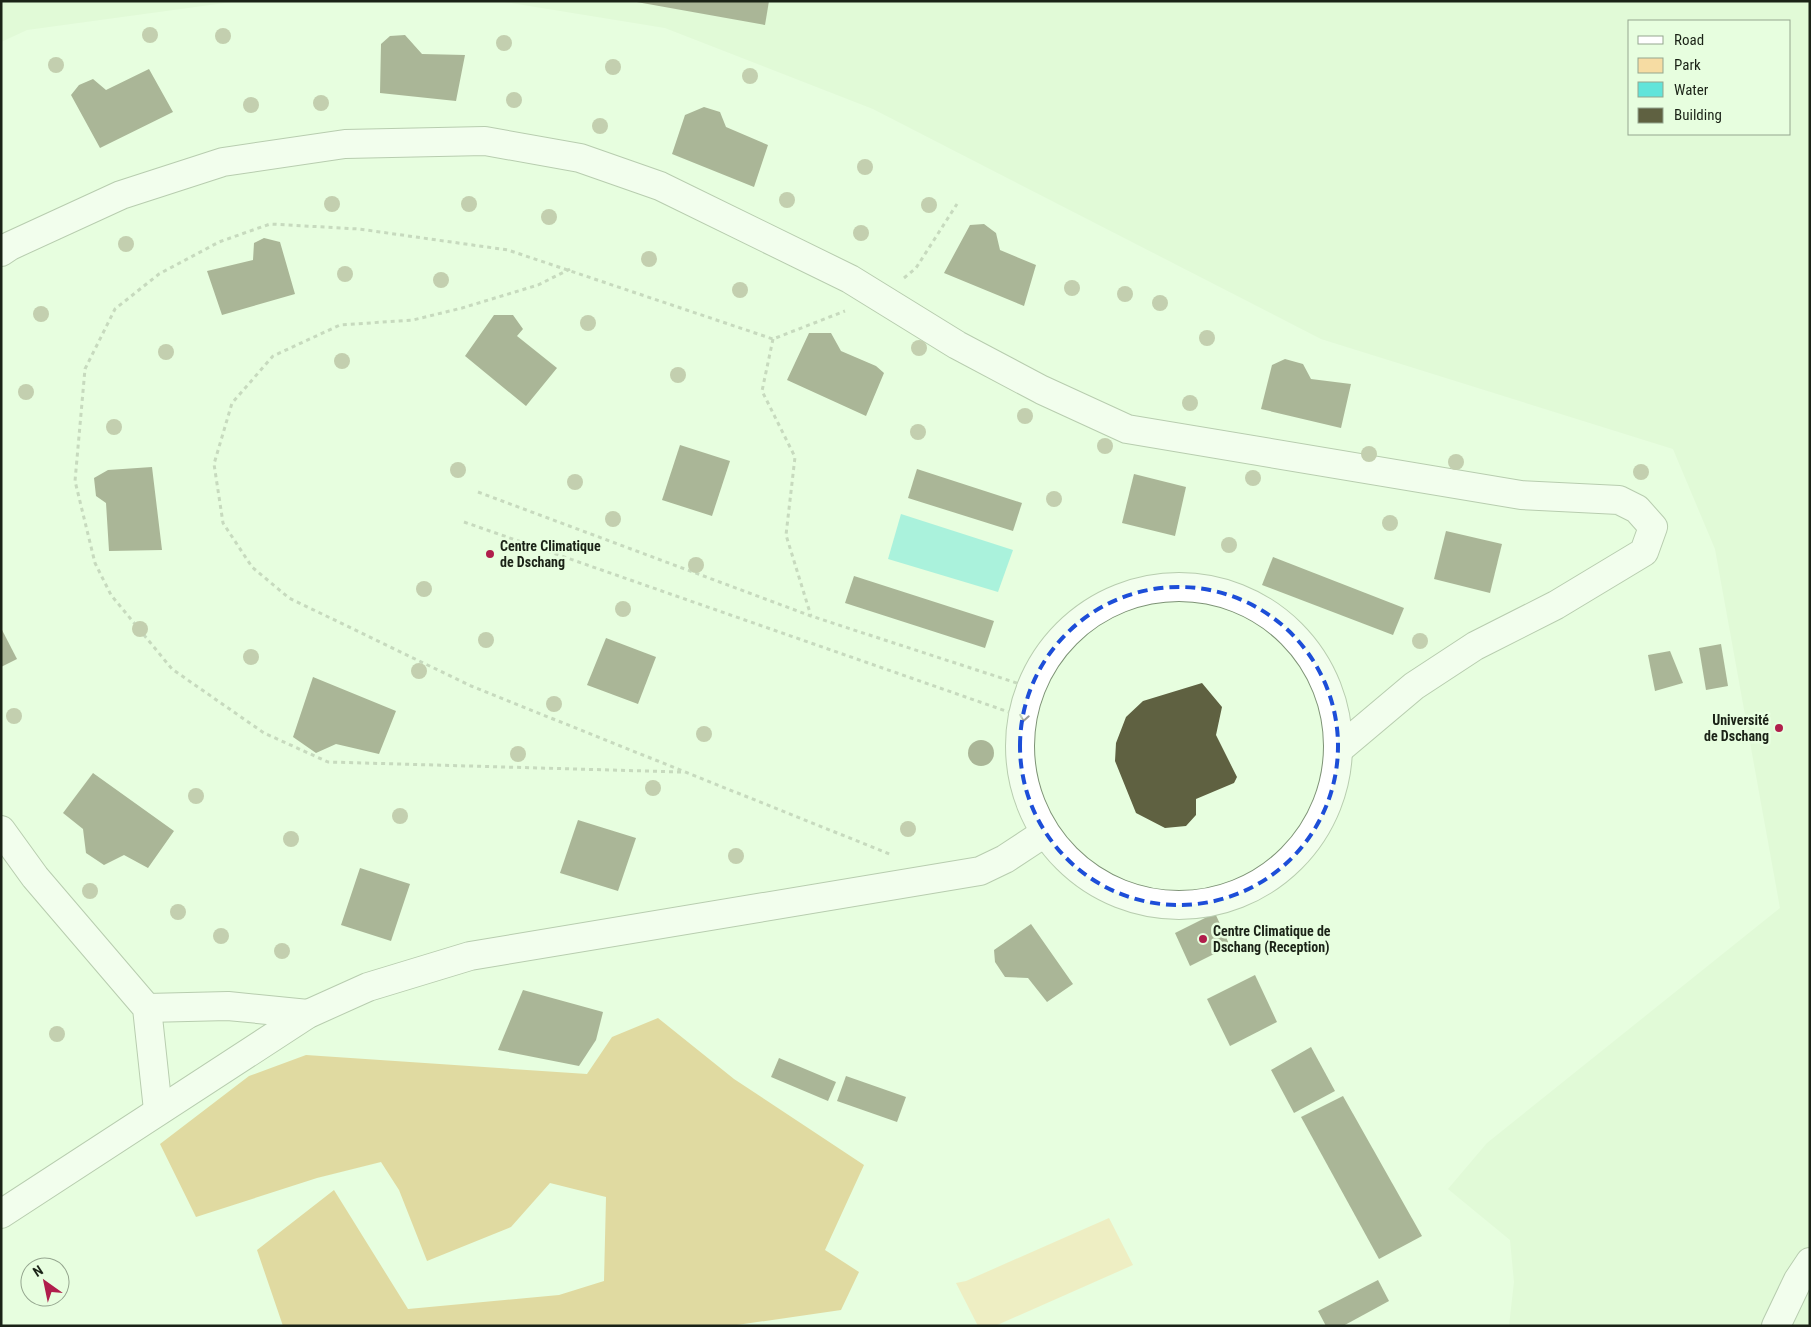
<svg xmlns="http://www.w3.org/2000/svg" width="1811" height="1327" viewBox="0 0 1811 1327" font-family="'Roboto Condensed',sans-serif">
<rect width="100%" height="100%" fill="#e7fedf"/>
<g fill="#d9f5cf" fill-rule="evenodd">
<path d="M1,1H239L27,30L1,42Z"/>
<path d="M498,1H1810V1326H1509L1514,1282L1510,1240L1448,1189L1487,1143L1780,908L1715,549L1673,449L1321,339L873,109L665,28ZM1630,21H1790V134H1630Z"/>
</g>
<path fill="#f6dca3" d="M1109,1218L1133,1265L995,1326H978L956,1283L966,1281Z"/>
<path fill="#d7b057" d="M658,1018L734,1079L864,1165L825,1250L859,1272L841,1310L730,1326H283L257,1250L334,1190L408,1309L559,1295L604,1281L606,1197L550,1183L511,1227L427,1261L399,1190L381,1162L317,1178L196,1217L160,1144L249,1076L306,1055L587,1074L612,1037Z"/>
<path fill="#61e4da" d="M901,514L1013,550L998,592L888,559Z"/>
<g fill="#5f6141">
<path d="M631,1H769L765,25Z"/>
<path d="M405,35L422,54L465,55L456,101L380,93L381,44L390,36Z"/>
<path d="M149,69L173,112L100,148L71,95L79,85L93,79L106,90Z"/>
<path d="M704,107L720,112L726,127L768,145L754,187L672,154L685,115Z"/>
<path d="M984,224L996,233L1000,250L1036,265L1024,306L944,273L970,225Z"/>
<path d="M264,238L280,242L295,294L222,315L207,271L253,260L254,243Z"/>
<path d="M494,315H513L523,329L517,336L557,368L526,406L465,356Z"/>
<path d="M809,333H831L841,351L876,366L884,373L866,416L787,380Z"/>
<path d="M1285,359L1303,364L1311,379L1351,384L1341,428L1261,409L1272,365Z"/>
<path d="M680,445L730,461L712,516L662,500Z"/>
<path d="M152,467L162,550L109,551L106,503L96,496L94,478L108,470Z"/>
<path d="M917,469L1022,503L1013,531L908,498Z"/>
<path d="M1134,474L1186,487L1175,536L1122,523Z"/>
<path d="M1446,531L1502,544L1490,593L1434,579Z"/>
<path d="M1273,557L1404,608L1393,635L1262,585Z"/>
<path d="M854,576L994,621L985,648L845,603Z"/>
<path d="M1,628L17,659L1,667Z"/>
<path d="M606,638L656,657L638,704L587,685Z"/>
<path d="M1721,644L1728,686L1706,690L1699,648Z"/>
<path d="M1670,651L1683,683L1655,691L1648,655Z"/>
<path d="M313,677L396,711L379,754L336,744L316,753L293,737Z"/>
<path d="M1202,683L1222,707L1216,735L1237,777L1234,783L1196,799V815L1186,826L1165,828L1136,813L1115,761L1116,743L1126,717L1143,701Z"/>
<circle cx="981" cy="753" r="13"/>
<path d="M93,773L174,831L148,868L124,855L104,865L86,853L83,829L63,813Z"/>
<path d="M578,820L636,838L618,891L560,873Z"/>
<path d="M360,868L410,884L391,941L341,925Z"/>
<path d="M1215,913L1230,946L1190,966L1175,933Z"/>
<path d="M1031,924L1073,984L1047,1002L1028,978L1005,977L995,962L994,950Z"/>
<path d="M1255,975L1277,1022L1230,1046L1207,999Z"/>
<path d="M523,990L603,1012L596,1040L579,1066L498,1050Z"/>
<path d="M1311,1047L1335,1091L1294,1113L1271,1070Z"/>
<path d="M779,1058L836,1082L828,1101L771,1077Z"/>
<path d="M846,1076L906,1097L897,1122L837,1101Z"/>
<path d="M1343,1096L1422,1236L1379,1259L1301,1117Z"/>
<path d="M1378,1280L1389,1301L1343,1326H1326L1318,1311Z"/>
</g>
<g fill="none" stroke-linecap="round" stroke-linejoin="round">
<defs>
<g id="minor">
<path d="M1,252L10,246L121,195L223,162L345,144L485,141L580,158L660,186L850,279L957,345L1042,390L1127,429L1521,495L1619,500L1637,509L1653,527L1644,552L1556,605L1475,646L1414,686L1338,750"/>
<circle cx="1179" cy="746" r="159"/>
<path d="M1,830L35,877L147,1008L158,1110"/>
<path d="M147,1008L228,1006L308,1014"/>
<path d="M1,1214L308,1014L368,987L470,956L980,871L1005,859L1043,834"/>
<path d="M1776,1326L1798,1280L1810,1262"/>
</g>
</defs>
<use href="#minor" stroke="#7e9376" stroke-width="30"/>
<g stroke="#9fb098" stroke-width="3" stroke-dasharray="4 4" stroke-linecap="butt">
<path d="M570,269L538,285L462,308L413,320L340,325L273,356L232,403L214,464L223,523L252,567L289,598L471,686L892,855"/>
<path d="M904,278L916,268L957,204"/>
<path d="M773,339L762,391L795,457L786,535L811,616"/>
<path d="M478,492L811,616L1032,688"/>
<path d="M464,522L1023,717"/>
<path d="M681,772L328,762L264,733L172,669L111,595L95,563L75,481L85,369L115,309L159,274L219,242L270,224L359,229L508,250L773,339L845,311"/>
</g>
<use href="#minor" stroke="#fff" stroke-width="28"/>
</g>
<g fill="#979875">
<circle cx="150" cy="35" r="8"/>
<circle cx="223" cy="36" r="8"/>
<circle cx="504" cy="43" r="8"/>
<circle cx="56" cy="65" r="8"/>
<circle cx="613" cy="67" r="8"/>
<circle cx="750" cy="76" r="8"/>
<circle cx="514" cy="100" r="8"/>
<circle cx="321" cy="103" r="8"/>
<circle cx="251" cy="105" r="8"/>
<circle cx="600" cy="126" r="8"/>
<circle cx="865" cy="167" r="8"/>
<circle cx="787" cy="200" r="8"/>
<circle cx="332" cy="204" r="8"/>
<circle cx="469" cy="204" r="8"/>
<circle cx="929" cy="205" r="8"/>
<circle cx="549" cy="217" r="8"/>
<circle cx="861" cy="233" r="8"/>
<circle cx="126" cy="244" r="8"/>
<circle cx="649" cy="259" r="8"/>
<circle cx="345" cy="274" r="8"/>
<circle cx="441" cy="280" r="8"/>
<circle cx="1072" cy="288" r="8"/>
<circle cx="740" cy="290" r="8"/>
<circle cx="1125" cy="294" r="8"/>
<circle cx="1160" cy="303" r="8"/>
<circle cx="41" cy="314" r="8"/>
<circle cx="588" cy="323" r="8"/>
<circle cx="1207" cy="338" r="8"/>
<circle cx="919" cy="348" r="8"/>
<circle cx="166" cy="352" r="8"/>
<circle cx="342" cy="361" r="8"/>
<circle cx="678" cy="375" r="8"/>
<circle cx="26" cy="392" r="8"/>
<circle cx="1190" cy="403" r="8"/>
<circle cx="1025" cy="416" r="8"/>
<circle cx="114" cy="427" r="8"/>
<circle cx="918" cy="432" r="8"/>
<circle cx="1105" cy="446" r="8"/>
<circle cx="1369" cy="454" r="8"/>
<circle cx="1456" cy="462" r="8"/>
<circle cx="458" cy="470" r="8"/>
<circle cx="1641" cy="472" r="8"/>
<circle cx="1253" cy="478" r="8"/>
<circle cx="575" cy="482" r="8"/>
<circle cx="1054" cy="499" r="8"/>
<circle cx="613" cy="519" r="8"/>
<circle cx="1390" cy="523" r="8"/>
<circle cx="1229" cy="545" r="8"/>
<circle cx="696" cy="565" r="8"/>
<circle cx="424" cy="589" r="8"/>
<circle cx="623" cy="609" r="8"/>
<circle cx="140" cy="629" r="8"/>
<circle cx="486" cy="640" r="8"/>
<circle cx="1420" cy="641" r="8"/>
<circle cx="251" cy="657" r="8"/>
<circle cx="419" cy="671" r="8"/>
<circle cx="554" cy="704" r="8"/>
<circle cx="14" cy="716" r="8"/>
<circle cx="704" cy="734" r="8"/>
<circle cx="518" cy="754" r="8"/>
<circle cx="653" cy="788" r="8"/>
<circle cx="196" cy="796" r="8"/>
<circle cx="400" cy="816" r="8"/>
<circle cx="908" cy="829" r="8"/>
<circle cx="291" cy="839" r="8"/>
<circle cx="736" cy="856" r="8"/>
<circle cx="90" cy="891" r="8"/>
<circle cx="178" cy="912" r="8"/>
<circle cx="221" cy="936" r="8"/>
<circle cx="282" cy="951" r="8"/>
<circle cx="57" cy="1034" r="8"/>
</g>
<defs><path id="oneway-chevron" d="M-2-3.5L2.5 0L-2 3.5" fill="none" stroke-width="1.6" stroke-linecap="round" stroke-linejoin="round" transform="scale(1.25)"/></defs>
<use stroke="#989c97" href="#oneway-chevron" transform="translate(1024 718) rotate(100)"/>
<path d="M0 0H1811V1327H0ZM1020 746a159 159 0 1 1 318 0a159 159 0 1 1-318 0Z" fill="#e7fedf" fill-opacity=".55" fill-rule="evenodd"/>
<path fill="none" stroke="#1d4ed8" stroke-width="4" stroke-dasharray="10 6" stroke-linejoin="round" d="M1020 746a159 159 0 1 1 318 0a159 159 0 1 1-318 0Z"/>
<g fill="#b01e4c" stroke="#e7fedf" stroke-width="2">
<circle cx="490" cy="554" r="5"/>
<circle cx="1779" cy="728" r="5"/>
<circle cx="1203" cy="939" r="5"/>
</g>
<g text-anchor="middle" stroke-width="5" stroke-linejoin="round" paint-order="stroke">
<g font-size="14" font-weight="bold" fill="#1b2317" stroke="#e7fedf" text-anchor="start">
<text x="500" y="551">Centre Climatique<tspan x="500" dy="16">de Dschang</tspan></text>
<text x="1769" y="725" text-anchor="end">Université<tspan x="1769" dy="16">de Dschang</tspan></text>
<text x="1213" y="936">Centre Climatique de<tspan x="1213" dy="16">Dschang (Reception)</tspan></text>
</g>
</g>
<rect width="1811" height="1327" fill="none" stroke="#1b2317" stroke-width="5"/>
<rect x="1628" y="20" width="162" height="115" fill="#e7fedf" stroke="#95a68f"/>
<rect x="1638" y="36" width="25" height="8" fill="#ffffff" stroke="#95a68f"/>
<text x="1674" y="45" font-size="15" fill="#1b2317">Road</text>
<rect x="1638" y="58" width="25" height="15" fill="#f6dca3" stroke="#95a68f"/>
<text x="1674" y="70" font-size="15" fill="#1b2317">Park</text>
<rect x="1638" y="82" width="25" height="15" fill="#61e4da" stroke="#95a68f"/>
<text x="1674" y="95" font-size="15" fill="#1b2317">Water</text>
<rect x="1638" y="108" width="25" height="15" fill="#5f6141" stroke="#95a68f"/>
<text x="1674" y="120" font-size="15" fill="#1b2317">Building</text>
<g transform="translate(45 1282) rotate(327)"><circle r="24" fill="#e7fedf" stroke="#95a68f"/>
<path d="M0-4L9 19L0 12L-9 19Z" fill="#b01e4c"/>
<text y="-8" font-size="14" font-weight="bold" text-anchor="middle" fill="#1b2317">N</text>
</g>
</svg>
